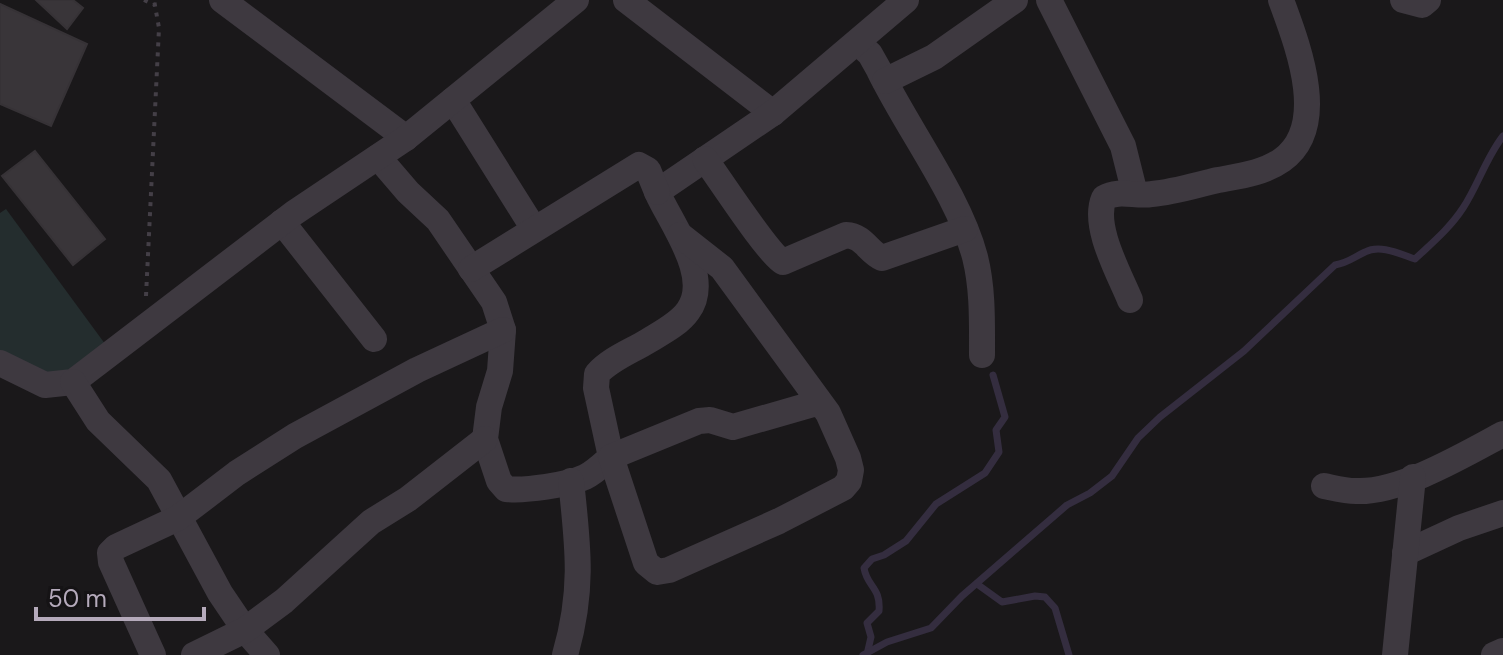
<svg xmlns="http://www.w3.org/2000/svg" width="1503" height="655" viewBox="0 0 1503 655" font-family="'DM Sans',sans-serif">
<rect width="100%" height="100%" fill="#1a181a"/>
<path fill="#242d2e" d="M6,209L111,352L73,382L0,363V213Z"/>
<g fill="none" stroke-linecap="round" stroke-linejoin="round">
<g stroke="#342d3f" stroke-width="7">
<path d="M977,584L1002,602L1035,596L1045,597L1055,608L1069,655"/>
<path d="M868,650L871,637L867,623L879,611C881,587 867,587 864,568L872,559L884,555L906,541L936,504L985,473L999,452L996,430L1005,417L993,375"/>
<path d="M863,655L887,642L931,628L962,596L1067,505L1090,493L1112,476L1138,438L1160,417L1244,351L1335,265C1348,263 1354,257 1365,252C1380,244 1400,254 1415,259C1432,243 1450,228 1463,208C1478,185 1486,158 1503,136"/>
</g>
</g>
<g fill="#393539" stroke="#363236" stroke-width="2">
<path d="M36,0H73L83,8L67,29Z"/>
<path d="M0,4L87,44L51,126L0,104Z"/>
<path d="M35,151L105,239L73,265L2,176Z"/>
</g>
<g fill="none" stroke-linecap="round" stroke-linejoin="round">
<g stroke="#443f47" stroke-width="4" stroke-dasharray="4 6" stroke-linecap="butt">
<path d="M144,0L155,5"/>
<path d="M146,296L159,28L154,0"/>
</g>
<g stroke="#3e3940" stroke-width="26">
<path d="M222,0L406,138"/>
<path d="M626,0L773,113"/>
<path d="M1049,0L1123,146L1135,194"/>
<path d="M1403,0L1422,5L1428,0"/>
<path d="M858,43L870,54L879,70C907,128 959,196 975,257C983,289 982,322 982,355"/>
<path d="M885,81L934,57L1015,0"/>
<path d="M453,100L534,229"/>
<path d="M378,157L408,192L438,220L494,302L503,330L500,371L489,407L485,439L499,481L506,489C525,491 568,485 585,477C594,473 603,464 611,457L596,388L597,374C610,359 632,351 648,341C661,333 679,324 688,311C713,277 671,224 657,192L773,113L906,0"/>
<path d="M705,159C719,178 768,254 783,262L846,235C864,236 868,252 882,258L965,229"/>
<path d="M282,222L374,339"/>
<path d="M680,235L722,268L828,413L848,458L851,470L849,481L843,488L779,521L669,570L657,572L646,563L611,457L699,421L710,420L733,427L820,402"/>
<path d="M471,269L639,165L648,170L657,192"/>
<path d="M1130,300C1119,273 1092,226 1104,198C1119,189 1136,197 1152,194C1174,192 1196,185 1218,180C1239,176 1264,173 1282,160C1330,126 1297,44 1281,0"/>
<path d="M0,363L45,385L73,382L294,213L406,138L576,0"/>
<path d="M73,382L98,421L159,480L220,593L245,630L267,655"/>
<path d="M1324,486C1334,488 1345,491 1356,491C1400,493 1464,455 1503,434"/>
<path d="M1405,553L1459,528L1503,513"/>
<path d="M153,655L111,562L110,553L116,547L178,518L237,473L295,436L417,370L503,330"/>
<path d="M194,655L245,630L284,601L371,522L408,499L485,439"/>
<path d="M565,655C584,590 578,546 571,481"/>
<path d="M1395,655L1413,477"/>
<path d="M1494,655L1503,651"/>
</g>
</g>
<path d="M36 607v12h168v-12" fill="none" stroke="#b5aabb" stroke-width="4"/>
<text x="48" y="607" font-size="24" fill="#b5aabb" stroke="#151315" stroke-width="6" paint-order="stroke">50 m</text>
</svg>
